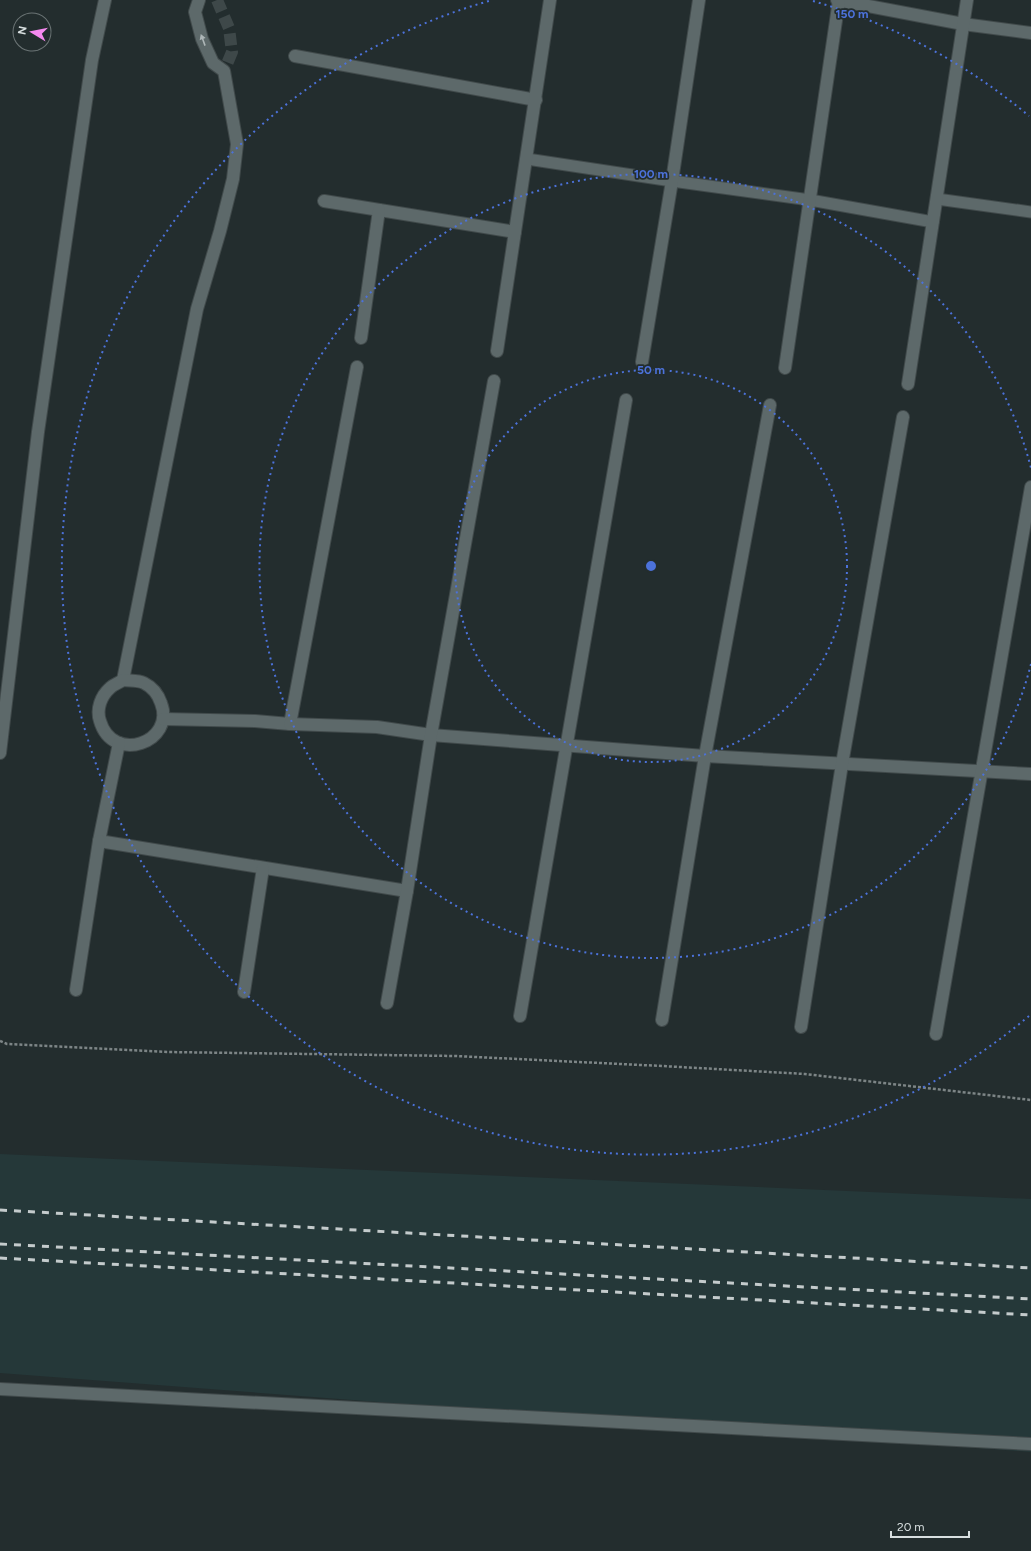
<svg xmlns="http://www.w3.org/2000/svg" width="1031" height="1551" viewBox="0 0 1031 1551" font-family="Figtree,sans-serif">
<rect width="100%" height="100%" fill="#232d2e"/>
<path fill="#253839" d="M0,1154L1031,1199V1452L0,1373Z"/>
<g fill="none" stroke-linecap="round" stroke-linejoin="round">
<path stroke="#3e4849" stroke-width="12" stroke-dasharray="12 6" stroke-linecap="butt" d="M217,0L229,28L232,52L224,71"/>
<defs>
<g id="lane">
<path d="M527,159L672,181L810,200L933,222"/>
<path d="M937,199L1031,212"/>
</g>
<g id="street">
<path d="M837,0L963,24L1031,33"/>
<path d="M295,56L536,100"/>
<path d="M324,201L515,232"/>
<path d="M361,338L379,210"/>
<path d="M497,351L550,0"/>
<path d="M642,362L672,181L699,0"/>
<path d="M785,368L839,0"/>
<path d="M908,384L967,0"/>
<path d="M123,680L197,309L220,231L233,179L237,144L224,71L213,63L202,39L195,12L199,0"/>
<path d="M123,680C129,681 138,680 144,683C152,687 158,694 161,703C176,742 113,765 100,721C96,709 101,696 110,688C114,684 119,683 123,680Z"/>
<path d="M163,719L255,721L290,724L357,367"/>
<path d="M290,724L377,727L431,735L705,756L1031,774"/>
<path d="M119,743L99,841L407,891"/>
<path d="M0,753L38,432L92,60L105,0"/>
<path d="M76,990L99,841"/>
<path d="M244,992L263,868"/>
<path d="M387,1003L407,891L431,735L494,381"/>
<path d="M520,1016L626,400"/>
<path d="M662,1020L705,756L770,405"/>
<path d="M801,1027L842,764L903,417"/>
<path d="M936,1034L1031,487"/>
<path d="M0,1389L1031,1444"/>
</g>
</defs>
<use href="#lane" stroke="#414a4b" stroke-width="13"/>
<use href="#street" stroke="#414a4b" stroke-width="14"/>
<path stroke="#7d8586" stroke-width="2.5" stroke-dasharray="3 2" stroke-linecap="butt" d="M0,1041L7,1044L167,1052L455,1056L662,1066L805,1074L1031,1100"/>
<use href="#lane" stroke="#5d696a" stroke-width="11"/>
<use href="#street" stroke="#5d696a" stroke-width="12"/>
<g stroke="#c4cbcc" stroke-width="3" stroke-dasharray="7 7" stroke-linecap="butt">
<path d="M0,1210L1031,1268"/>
<path d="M0,1244L1031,1299"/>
<path d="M0,1258L1031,1315"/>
</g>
</g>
<defs><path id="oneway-solid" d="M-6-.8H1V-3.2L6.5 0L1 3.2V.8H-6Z"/></defs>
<use fill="#adb6b7" href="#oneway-solid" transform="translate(203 40) rotate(-110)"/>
<g fill="none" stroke="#4c72da" stroke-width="2" stroke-dasharray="2 4">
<circle cx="651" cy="566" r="196"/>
<path d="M1031 664A392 392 0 1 1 1031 468"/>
<path d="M1029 1016A588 588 0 1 1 489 1M813 1A588 588 0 0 1 1029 116"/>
</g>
<circle cx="651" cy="566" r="6" fill="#4c72da" stroke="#232d2e" stroke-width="2"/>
<g font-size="12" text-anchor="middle" font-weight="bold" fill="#4c72da" stroke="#232d2e" stroke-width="3.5" stroke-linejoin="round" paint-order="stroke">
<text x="852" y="18">150 m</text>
<text x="651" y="178">100 m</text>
<text x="651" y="374">50 m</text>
</g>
<g transform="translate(32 32) rotate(280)"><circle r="19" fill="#232d2e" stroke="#6b7475"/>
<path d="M0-3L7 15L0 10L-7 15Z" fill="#f589ef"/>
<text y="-6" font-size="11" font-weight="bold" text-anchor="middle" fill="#d8dfe0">N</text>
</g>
<path d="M891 1531v6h78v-6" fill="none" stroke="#d8dfe0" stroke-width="2"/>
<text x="897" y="1531" font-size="12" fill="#d8dfe0" stroke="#232d2e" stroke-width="3" paint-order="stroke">20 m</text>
</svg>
